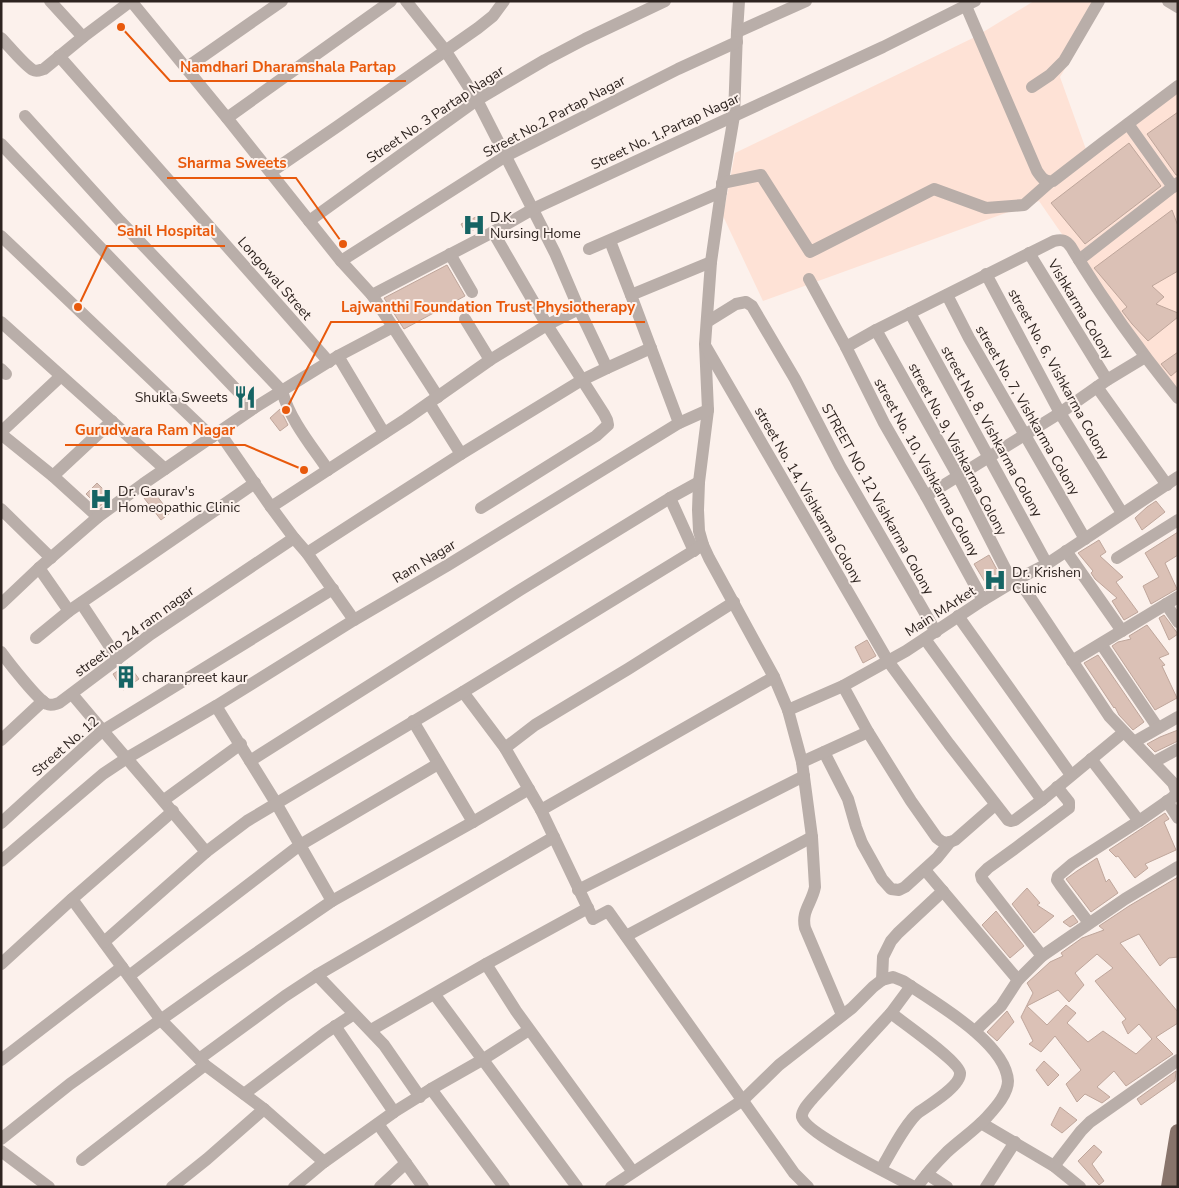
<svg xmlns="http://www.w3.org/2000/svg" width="1179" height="1188" viewBox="0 0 1179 1188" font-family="'Nunito Sans',sans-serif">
<rect width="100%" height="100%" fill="#fcf1ec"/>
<path fill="#fee2d6" d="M1034,1H1105L1060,77L1088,155L1178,93V393L1077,256L1039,201L763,301L723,216L735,153L975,37Z"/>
<g fill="#dbc1b6" stroke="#bfa69b" fill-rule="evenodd">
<path d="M1178,112V175H1176L1147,134Z"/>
<path d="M1129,143L1161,186L1085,244L1051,203Z"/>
<path d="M1172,210L1178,226V271L1152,286L1164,297L1156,304L1178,313V317L1148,341L1132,324L1122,311L1127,307L1094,268Z"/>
<path d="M476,217L480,227L466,233L461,224Z"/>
<path d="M447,265L465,296L404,329L384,298Z"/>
<path d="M1178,352V370L1171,376L1161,364Z"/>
<path d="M280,409L288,425L280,431L270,418Z"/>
<path d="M97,483L111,497L99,507L86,494Z"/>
<path d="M153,491L170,513L161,520L144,498Z"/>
<path d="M1156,501L1165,512L1142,530L1135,518L1147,507Z"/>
<path d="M1178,532V555L1165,563L1177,589L1151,604L1143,586L1159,577L1145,553Z"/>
<path d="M1099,540L1106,552L1100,556L1123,577L1116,582L1138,612L1124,620L1112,601L1117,598L1095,579L1091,573L1093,571L1078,553Z"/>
<path d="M989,555L1002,579L988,587L974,564Z"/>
<path d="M1164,615L1178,634L1169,640L1159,618Z"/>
<path d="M1147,625L1169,654L1159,658L1165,665L1162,666L1177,698L1155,710L1112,646L1118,642L1131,639L1129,636Z"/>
<path d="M867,640L876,656L863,663L855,647Z"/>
<path d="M1098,655L1144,722L1133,730L1119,715L1115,707L1114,708L1084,663Z"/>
<path d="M128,664L139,679L123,690L113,674Z"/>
<path d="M1178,730V741L1155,752L1147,744L1160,737Z"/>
<path d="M1165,813L1169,819L1164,822L1176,850L1145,864L1148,868L1135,878L1118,856L1116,857L1109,850Z"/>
<path d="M1097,858L1106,882L1109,879L1118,893L1091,912L1066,879L1077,871Z"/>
<path d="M1178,877V957L1169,958L1160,966L1139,934L1120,943L1178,1012V1023L1156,1037L1173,1054L1126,1086L1114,1071L1097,1087L1110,1097L1102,1103L1085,1094L1077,1102L1066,1084L1081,1070L1055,1036L1041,1052L1029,1044L1033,1041L1021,1017L1033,993L1027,983L1050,962L1063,956L1061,953L1082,938L1104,930L1099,926L1129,906ZM1097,954L1113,968L1095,981L1126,1019L1122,1022L1128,1034L1139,1024L1152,1039L1136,1054L1103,1031L1088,1042L1067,1023L1076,1013L1066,1005L1047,1025L1027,1006L1058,990L1069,1002L1084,985L1075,973Z"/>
<path d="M1027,888L1040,903L1037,905L1054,916L1034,933L1012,904Z"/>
<path d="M996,911L1024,946L1010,958L982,925Z"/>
<path d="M1073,915L1078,922L1070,927L1063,922Z"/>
<path d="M1007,1011L1014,1022L997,1041L987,1032Z"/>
<path d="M1044,1061L1059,1075L1048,1086L1036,1070Z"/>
<path d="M1176,1071L1175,1081L1141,1105L1137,1099Z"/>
<path d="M1060,1107L1077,1120L1062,1133L1051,1125Z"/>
<path d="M1094,1145L1102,1152L1092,1164L1104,1181L1099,1185L1078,1161Z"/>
</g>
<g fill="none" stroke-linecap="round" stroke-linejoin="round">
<g stroke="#b9aea9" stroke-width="12">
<path d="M50,1L83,37"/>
<path d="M406,1L445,50L477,100L555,253L579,309L607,368"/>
<path d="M739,1L737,32L734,116L721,192L711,262L705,344L708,410L699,482L698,510L699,531L703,545L709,558L774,677L788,710L802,762L812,837L815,887C812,903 801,911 805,928L842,1015"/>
<path d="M1168,1L1178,7"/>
<path d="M966,6L1037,171C1041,177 1045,183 1053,181L1101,144L1178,86"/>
<path d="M737,32L806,1"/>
<path d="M1,38C8,45 25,66 33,70C37,72 40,70 44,69L83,37L131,1"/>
<path d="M59,56L329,362"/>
<path d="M186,68L282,1"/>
<path d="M1032,87L1050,75L1064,61L1099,1"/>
<path d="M25,116L120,221L282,391C290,420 311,445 328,470"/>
<path d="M227,118L391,1"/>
<path d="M1128,124L1173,187"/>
<path d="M1,144L254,408"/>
<path d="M271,172L338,126L478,28L493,16L504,1"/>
<path d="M722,183L761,175L810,252L934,189L986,208L1024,205L1050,182"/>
<path d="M309,221L477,100L545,60L585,39L665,1"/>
<path d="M1,236L212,437"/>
<path d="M610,241L631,295"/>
<path d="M589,249L721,192"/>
<path d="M1029,253L1107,380"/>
<path d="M450,254L472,292"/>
<path d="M1079,260L1178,183"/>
<path d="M341,261L506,156L678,69L737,42"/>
<path d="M986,274L1060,413L1122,513"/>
<path d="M809,279L846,347L884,423L926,496L983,600"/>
<path d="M372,295L493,232L533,209L883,47L975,1"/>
<path d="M947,295L969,338L1085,539"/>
<path d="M910,313L1047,564"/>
<path d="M465,319L490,360"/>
<path d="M1,322L165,469"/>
<path d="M707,322L736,304L746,302L752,306L795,379L840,466L936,632"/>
<path d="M393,327L438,397"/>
<path d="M876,330L958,476L1012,582"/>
<path d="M706,347L888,661L949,744L1008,820L1011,821L1015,820L1042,800L1124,732"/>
<path d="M846,347L876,330L1054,241C1062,239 1066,240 1071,247C1103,300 1139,350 1178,398"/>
<path d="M338,356L384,433"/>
<path d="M1,369L6,374"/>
<path d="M1097,387L1167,485"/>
<path d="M429,403L461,454"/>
<path d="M679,423L631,295L711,262"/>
<path d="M1,432L61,376"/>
<path d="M219,432L271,507L294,538L307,553L354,620"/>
<path d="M1,434L53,476L98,517"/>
<path d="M53,476L112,421"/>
<path d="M926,496L1060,413L1107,380L1145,357"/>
<path d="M670,498L694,551"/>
<path d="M271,507L406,419L490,360L547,325L579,309"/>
<path d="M481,508L596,436L608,425L607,420L604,414L547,325L493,232"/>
<path d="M1,509L51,558"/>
<path d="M1066,551L1122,631"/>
<path d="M307,553L358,520L461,454L582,380L607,368L651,348"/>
<path d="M1117,558L1178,520"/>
<path d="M39,568L69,611"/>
<path d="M1018,579L1109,716L1173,783L1176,791L1175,795L1172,798L1139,821L1072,864L1058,876L1057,880L1061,886L1089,923"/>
<path d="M81,603L118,659"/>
<path d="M1,604L39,568L98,517L143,484L254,408L338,356L393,327L372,295L341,261L227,118L131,1"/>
<path d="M1166,604L1178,622"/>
<path d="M958,616L1071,775"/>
<path d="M36,638L69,611L255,483"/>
<path d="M925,639L1042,800"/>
<path d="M1101,644L1158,728"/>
<path d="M1,652C9,663 38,700 47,704C51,706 55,704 59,703L151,634L294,538"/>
<path d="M1072,661L1178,597"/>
<path d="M843,686L868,732L911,801L937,838C943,843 947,844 955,840L995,805"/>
<path d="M463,692L505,748L541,810L593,919L608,911L782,1156L794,1173L808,1187"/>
<path d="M72,694C116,747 162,798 206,852"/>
<path d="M216,706L276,803L332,901"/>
<path d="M788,710L843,686L906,651L983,600L1018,579L1047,564L1178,477"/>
<path d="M413,721L473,822"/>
<path d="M1,740L43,701"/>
<path d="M1134,742L1178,717"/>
<path d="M505,748L535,725L628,669L734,602"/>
<path d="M824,752L848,799L856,827L862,843L882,879L891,889L899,890L905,887L937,858L950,842"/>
<path d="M1091,759L1139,821"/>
<path d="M250,761L520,590L670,498L699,482"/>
<path d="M802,762L868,732"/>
<path d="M1154,762L1178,749"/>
<path d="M164,800L241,744"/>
<path d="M1167,801L1178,818"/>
<path d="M541,810L774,677"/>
<path d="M1,823L102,731L333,589"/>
<path d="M1,861L103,774L127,758L216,706L354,620L448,565L679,423L708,410"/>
<path d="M925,870L1018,980"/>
<path d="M578,890L804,776"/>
<path d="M72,899L161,1020L205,1065L264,1109L324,1162"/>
<path d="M626,936L812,837"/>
<path d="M104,942L206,852L247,821L463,692L703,545"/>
<path d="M1042,956L982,879L981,875L988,868L1017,847L1069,808V802L1057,787"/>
<path d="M1,964L72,899L173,811"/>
<path d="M486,964L516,1011L633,1172"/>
<path d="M317,975L384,1045L420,1097"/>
<path d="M129,976L300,845L438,764"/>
<path d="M882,980L883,957L891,941L898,933L943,891"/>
<path d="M911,986L891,1013L813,1098C809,1103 801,1111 802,1117C806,1134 896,1177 914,1187"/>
<path d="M435,995L577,1187"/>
<path d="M335,1026L394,1112"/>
<path d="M371,1030L486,964L588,908"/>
<path d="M975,1031L1001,1006L1018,980L1042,956L1125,899L1178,867"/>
<path d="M199,1059L285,996L317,975L554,837"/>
<path d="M1,1060L122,967"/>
<path d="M431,1089L504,1187"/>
<path d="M244,1094L325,1033L354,1014"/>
<path d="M981,1123L1054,1166L1080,1187"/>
<path d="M378,1124L423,1187"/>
<path d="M1,1139L70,1084L217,980L332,901L473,822L529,789"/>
<path d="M1,1151L49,1187"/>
<path d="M82,1160L205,1065"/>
<path d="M1054,1166L1081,1131L1090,1122L1178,1060"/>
<path d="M881,1169C890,1154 906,1122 919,1112C929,1105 961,1086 960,1073C960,1062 902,1022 891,1013"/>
<path d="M927,1174L947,1187"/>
<path d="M172,1187L207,1159L264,1109"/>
<path d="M294,1187L324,1162L394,1112L431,1089L482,1060L529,1030"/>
<path d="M380,1187L406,1163"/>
<path d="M611,1187L743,1100L779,1065L852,1008L873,987L882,980L893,977L903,981C932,1001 1006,1042 1008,1081C1008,1094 995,1108 987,1117C975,1130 960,1140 947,1152C936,1163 926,1174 917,1187"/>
<path d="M986,1187L1015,1142"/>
</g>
<path stroke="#88746b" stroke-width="16" d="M1169,1187L1178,1132"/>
</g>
<defs>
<symbol id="hospital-bare" viewBox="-9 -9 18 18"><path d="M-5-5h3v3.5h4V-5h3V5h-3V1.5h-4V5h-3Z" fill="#156464" stroke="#fcf1ec" stroke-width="2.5" paint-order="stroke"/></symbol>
<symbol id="restaurant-bare" viewBox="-9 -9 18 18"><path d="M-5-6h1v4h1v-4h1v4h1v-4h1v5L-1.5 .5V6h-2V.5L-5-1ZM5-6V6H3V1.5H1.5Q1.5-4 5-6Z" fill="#156464" stroke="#fcf1ec" stroke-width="2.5" paint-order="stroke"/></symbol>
<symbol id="building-bare" viewBox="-9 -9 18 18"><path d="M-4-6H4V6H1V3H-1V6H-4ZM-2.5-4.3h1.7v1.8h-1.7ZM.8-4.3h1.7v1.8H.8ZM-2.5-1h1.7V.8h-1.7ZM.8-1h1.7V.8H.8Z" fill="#156464" stroke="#fcf1ec" stroke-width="2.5" paint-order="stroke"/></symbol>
</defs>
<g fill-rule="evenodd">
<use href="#hospital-bare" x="458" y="209" width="32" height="32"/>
<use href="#restaurant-bare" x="229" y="381" width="32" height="32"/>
<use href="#hospital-bare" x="85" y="483" width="32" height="32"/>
<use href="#hospital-bare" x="979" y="564" width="32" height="32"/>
<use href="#building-bare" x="110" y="661" width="32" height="32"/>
</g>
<g text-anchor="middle" stroke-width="4" stroke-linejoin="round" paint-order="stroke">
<g font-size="14" fill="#2e2420" stroke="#fcf1ec">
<text transform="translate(435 114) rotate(-34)" y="5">Street No. 3 Partap Nagar</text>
<text transform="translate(554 116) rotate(-28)" y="5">Street No.2 Partap Nagar</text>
<text transform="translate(665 131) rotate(-25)" y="5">Street No. 1,Partap Nagar</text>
<text transform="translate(275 278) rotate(49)" y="5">Longowal Street</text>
<text transform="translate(1081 309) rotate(59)" y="5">Vishkarma Colony</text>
<text transform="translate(1059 374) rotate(61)" y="5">street No. 6, Vishkarma Colony</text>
<text transform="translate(1028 410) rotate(60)" y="5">street No. 7, Vishkarma Colony</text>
<text transform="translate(992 431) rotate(61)" y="5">street No. 8, Vishkarma Colony</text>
<text transform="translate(958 449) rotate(62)" y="5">street No. 9, Vishkarma Colony</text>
<text transform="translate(927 467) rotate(61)" y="5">street No. 10, Vishkarma Colony</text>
<text transform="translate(809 495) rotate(60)" y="5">street No. 14, Vishkarma Colony</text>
<text transform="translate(878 499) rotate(61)" y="5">STREET NO. 12 Vishkarma Colony</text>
<text transform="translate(424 561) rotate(-31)" y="5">Ram Nagar</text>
<text transform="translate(940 611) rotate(-33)" y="5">Main MArket</text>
<text transform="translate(134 631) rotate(-36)" y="5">street no 24 ram nagar</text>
<text transform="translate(65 746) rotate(-41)" y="5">Street No. 12</text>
</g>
<g font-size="14" fill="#2e2420" stroke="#fcf1ec" text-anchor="start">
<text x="490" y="222">D.K.<tspan x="490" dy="16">Nursing Home</tspan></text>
<text x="228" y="402" text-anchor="end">Shukla Sweets</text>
<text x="118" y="496">Dr. Gaurav's<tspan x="118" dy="16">Homeopathic Clinic</tspan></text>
<text x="1012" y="577">Dr. Krishen<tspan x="1012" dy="16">Clinic</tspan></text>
<text x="142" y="682">charanpreet kaur</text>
</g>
</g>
<path fill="none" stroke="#e8590c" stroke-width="2" d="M121 27L170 81H406M343 244L296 178H167M78 307L107 246H225M286 410L331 322H645M304 470L245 445H65"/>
<g fill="#e8590c" stroke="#fcf1ec" stroke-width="2">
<circle cx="121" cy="27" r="5"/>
<circle cx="343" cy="244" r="5"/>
<circle cx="78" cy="307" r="5"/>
<circle cx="286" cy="410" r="5"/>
<circle cx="304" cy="470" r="5"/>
</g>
<g font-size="15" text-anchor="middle" font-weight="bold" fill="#e8590c" stroke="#fcf1ec" stroke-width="4" stroke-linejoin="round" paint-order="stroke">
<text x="288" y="72">Namdhari Dharamshala Partap</text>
<text x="232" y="168">Sharma Sweets</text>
<text x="166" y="236">Sahil Hospital</text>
<text x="488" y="312">Lajwanthi Foundation Trust Physiotherapy</text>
<text x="155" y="435">Gurudwara Ram Nagar</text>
</g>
<rect width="1179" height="1188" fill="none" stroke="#2e2420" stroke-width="5"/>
</svg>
